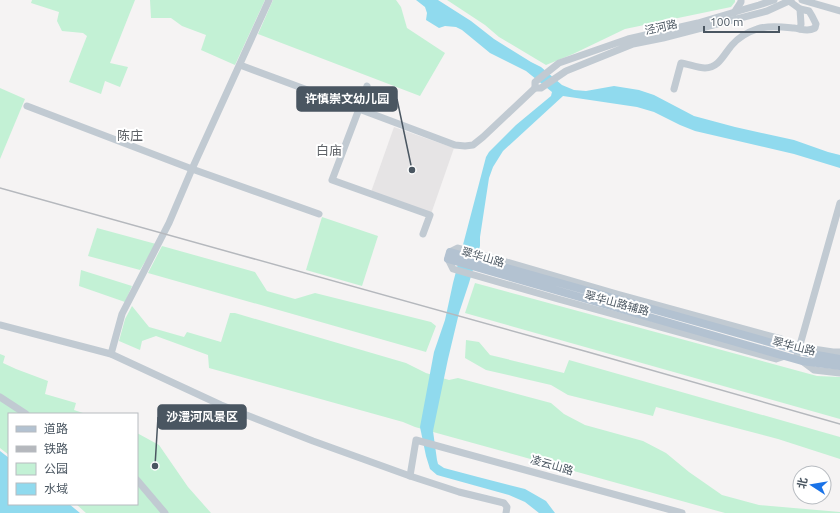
<svg xmlns="http://www.w3.org/2000/svg" width="840" height="513" viewBox="0 0 840 513" font-family="Ubuntu,'Noto Sans SC',sans-serif">
<rect width="100%" height="100%" fill="#f5f3f3"/>
<path fill="#e6e4e5" d="M394,127L454,148L431,214L371,192Z"/>
<g fill="#c3f1d5">
<path d="M32,0H135L110,63L128,67L120,87L105,81L101,94L69,82L87,36L83,33L62,31L57,21L59,12L31,3Z"/>
<path d="M150,0H265L235,65L201,50L206,35L182,26L171,18H151Z"/>
<path d="M273,0H396L401,7L407,28L445,53L420,96L258,34Z"/>
<path d="M447,0H735V2L731,7L625,29L573,54L546,65L499,37L485,25Z"/>
<path d="M0,88L25,99L0,159Z"/>
<path d="M322,217L378,236L362,286L306,270Z"/>
<path d="M97,228L156,244L140,270L88,256Z"/>
<path d="M162,246L255,272L267,291L295,299L315,293L431,322L436,326L426,352L148,273Z"/>
<path d="M81,270L132,286L125,302L79,286Z"/>
<path d="M475,283L817,376L840,377V419L465,313Z"/>
<path d="M132,306L149,327L184,337L187,332L221,342L230,313H235L406,363L426,373L449,380L458,378L551,403L564,414L585,425L643,441L666,453L689,472L722,495L759,505L840,512V513H725L415,427L403,422L209,368L208,355L156,336L142,341L140,350L119,341L125,319Z"/>
<path d="M466,340L479,342L490,355L564,373L569,360L840,437V459L778,439L656,407L653,416L568,395L551,385L486,370L465,358Z"/>
<path d="M0,354L5,356L3,363L16,369L48,381L45,394L76,403L74,410L86,414H9V455L0,448Z"/>
<path d="M137,433L159,445L188,487L211,513H86L76,504H137Z"/>
</g>
<g fill="#90daee">
<path d="M416,0H438L471,21L494,39L531,62L541,67L562,85L574,90L586,91L614,86L639,90L654,95L694,116L735,127L794,140L828,152L840,155V168L794,154L695,131L680,125L654,112L637,107L563,96L503,151L493,167L489,178L480,237V246L469,283L459,313L448,359L433,431L437,460L438,464L444,468L478,477L525,489L546,501L555,513H539L525,502L509,495L437,475L430,469L426,456L420,427L434,352L445,320L453,283L486,157L489,152L516,125L551,96L552,92L526,71L490,53L462,30L456,27L445,26L439,28L426,20L427,13L425,7Z"/>
<path d="M0,451L9,458V504H69L80,513H0Z"/>
</g>
<g fill="none" stroke-linecap="round" stroke-linejoin="round">
<g stroke="#c1cad2" stroke-width="7">
<path d="M774,0L759,5L745,9L698,23L628,39L559,63L535,82V88H541L566,71L633,44L663,38L767,11L791,0"/>
<path d="M802,0L840,11"/>
<path d="M800,9L801,24L800,29"/>
<path d="M734,13L741,2V0"/>
<path d="M240,65L359,109L332,180L430,215L423,234"/>
<path d="M367,86L359,109L455,145L465,146L473,145L483,137L535,88"/>
<path d="M674,89L681,63C688,64 698,68 705,68C719,68 724,54 732,45C738,38 748,32 757,29C768,25 783,27 794,28C802,29 807,32 815,28L816,24L812,16L809,11L800,9L789,1"/>
<path d="M27,106L192,169L319,214"/>
<path d="M450,252L458,248L617,294L781,339L788,347"/>
<path d="M448,259L453,269L558,299L776,359L785,356"/>
<path d="M0,325L111,354L221,405L313,441L410,476L459,492L504,503L507,507L506,513"/>
<path d="M804,352L813,349L833,352H840"/>
<path d="M111,354L122,314L169,223L192,169L269,0"/>
<path d="M796,359L840,203"/>
<path d="M802,361L814,370L840,373"/>
<path d="M0,397L26,414"/>
<path d="M410,476L416,440L682,513"/>
<path d="M137,480L165,513"/>
</g>
<path stroke="#b3c2d1" stroke-width="8" d="M840,359L817,355L804,352L450,252L448,259L802,361L840,366"/>
<path stroke="#b5b8bd" stroke-width="1.5" d="M0,188L588,352L840,424"/>
</g>
<g text-anchor="middle" stroke-width="4" stroke-linejoin="round" paint-order="stroke">
<g font-size="11" fill="#4a5661" stroke="#fff">
<text transform="translate(661 27) rotate(-13)" y="4">泾河路</text>
<text transform="translate(483 257) rotate(16)" y="4">翠华山路</text>
<text transform="translate(617 303) rotate(15)" y="4">翠华山路辅路</text>
<text transform="translate(794 346) rotate(14)" y="4">翠华山路</text>
<text transform="translate(552 465) rotate(16)" y="4">凌云山路</text>
</g>
<g font-size="13" fill="#5f6368" stroke="#fff">
<text x="130" y="140">陈庄</text>
<text x="329" y="155">白庙</text>
</g>
</g>
<path fill="none" stroke="#4a5661" stroke-width="1.5" d="M412 170L397 99M155 466L158 417"/>
<g fill="#4a5661" stroke="#fff" stroke-width="1.5">
<circle cx="412" cy="170" r="4"/>
<circle cx="155" cy="466" r="4"/>
</g>
<g fill="#4a5661" stroke="#4a5661" stroke-width="1.5">
<rect x="297" y="87" width="100" height="24" rx="4"/>
<rect x="158" y="405" width="88" height="24" rx="4"/>
</g>
<g font-size="12" text-anchor="middle" font-weight="bold" fill="#fff">
<text x="347" y="103">许慎崇文幼儿园</text>
<text x="202" y="421">沙澧河风景区</text>
</g>
<rect x="8" y="413" width="130" height="92" fill="#ffffff" stroke="#b7bbc0"/>
<rect x="16" y="426" width="20" height="6" fill="#b3c2d1" stroke="#b7bbc0"/>
<text x="44" y="433" font-size="12" fill="#4a5661">道路</text>
<rect x="16" y="446" width="20" height="6" fill="#b5b8bd" stroke="#b7bbc0"/>
<text x="44" y="453" font-size="12" fill="#4a5661">铁路</text>
<rect x="16" y="463" width="20" height="12" fill="#c3f1d5" stroke="#b7bbc0"/>
<text x="44" y="473" font-size="12" fill="#4a5661">公园</text>
<rect x="16" y="483" width="20" height="12" fill="#90daee" stroke="#b7bbc0"/>
<text x="44" y="493" font-size="12" fill="#4a5661">水域</text>
<g transform="translate(812 485) rotate(282)"><circle r="19" fill="#ffffff" stroke="#b7bbc0"/>
<path d="M0-3L7 15L0 10L-7 15Z" fill="#1a73e8"/>
<text y="-6" font-size="11" font-weight="bold" text-anchor="middle" fill="#4a5661">北</text>
</g>
<path d="M704 26v6h75v-6" fill="none" stroke="#4a5661" stroke-width="2"/>
<text x="710" y="26" font-size="12" fill="#4a5661" stroke="#ffffff" stroke-width="3" paint-order="stroke">100 m</text>
</svg>
